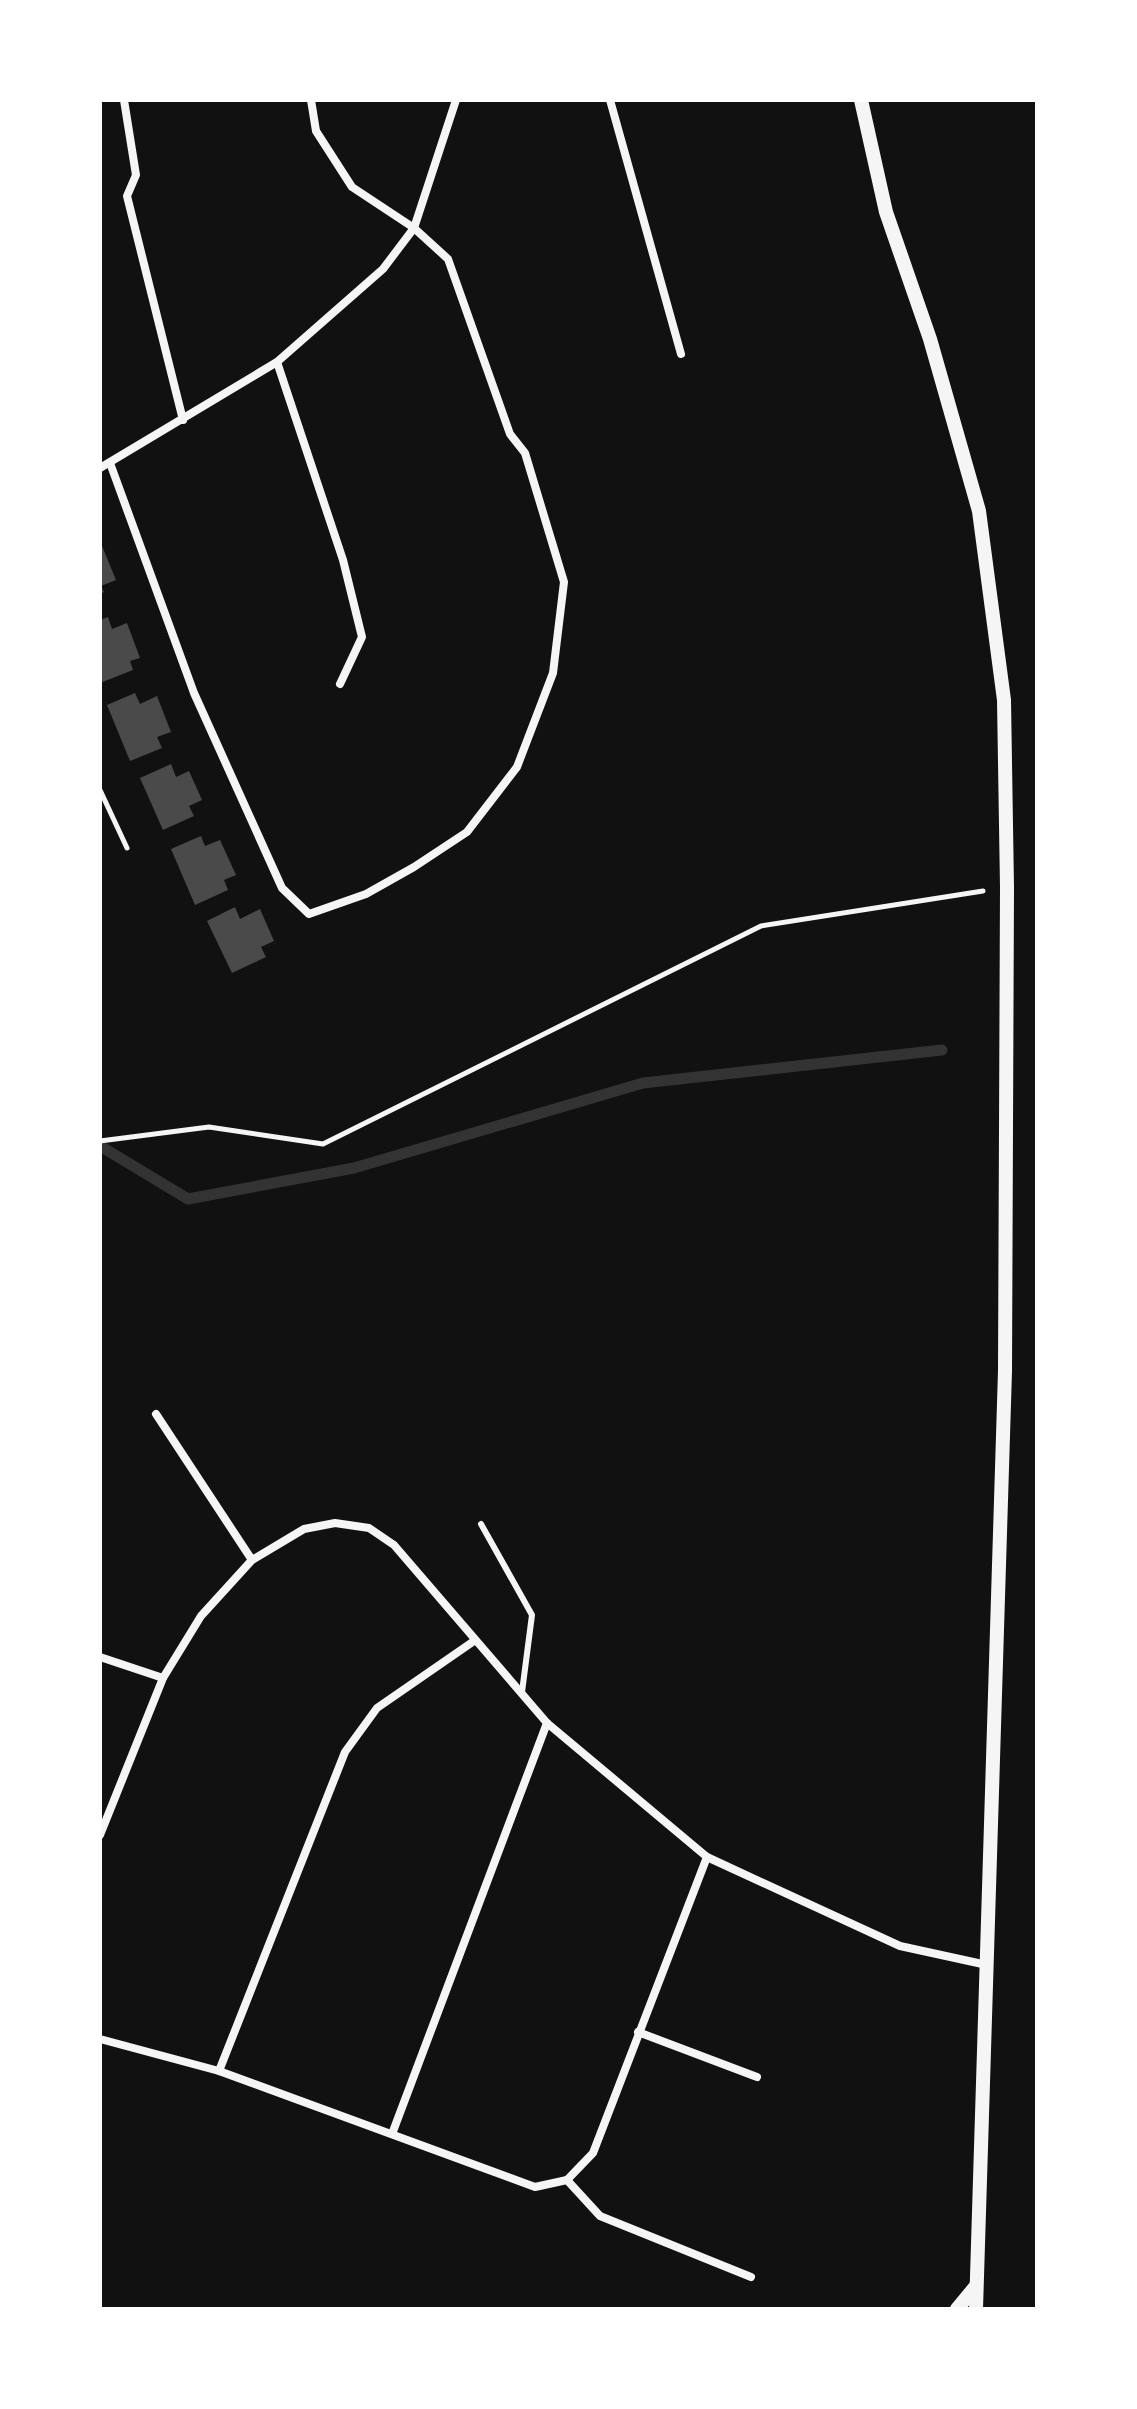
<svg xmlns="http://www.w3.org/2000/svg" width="1137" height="2409" viewBox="0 0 1137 2409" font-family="Roboto,sans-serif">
<rect width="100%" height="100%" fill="#111"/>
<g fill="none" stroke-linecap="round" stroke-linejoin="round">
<path stroke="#333" stroke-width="11" d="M100,1146L188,1199L354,1168L643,1083L942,1050"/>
</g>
<g fill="#4a4a4a">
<path d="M100,541L116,580L101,586L104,592L100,594Z"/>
<path d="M108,617L112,629L127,623L140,658L130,661L133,670L100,683V620Z"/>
<path d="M135,693L140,704L157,696L171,732L157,737L162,748L130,761L107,705Z"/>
<path d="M171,764L176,777L189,771L202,800L189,806L194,816L163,830L140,778Z"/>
<path d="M201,836L205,846L220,840L236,875L224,880L228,890L195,905L171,849Z"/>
<path d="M235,907L240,919L260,909L274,941L261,947L266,957L232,973L207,921Z"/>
</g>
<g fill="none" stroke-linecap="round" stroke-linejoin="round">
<g stroke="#f5f5f5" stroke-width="5">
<path d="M100,790L127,848"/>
<path d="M100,1141L209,1127L323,1144L761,926L983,891"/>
</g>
<path stroke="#f5f5f5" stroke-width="6" d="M481,1524L532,1615L522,1692"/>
<g stroke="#f5f5f5" stroke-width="8">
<path d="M124,100L136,175L127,196L183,420"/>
<path d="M610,100L681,354"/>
<path d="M277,362L343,560L362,637L340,684"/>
<path d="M110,463L194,693L282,888L309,914L366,894L414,867L467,832L517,767L553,673L564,582L525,453L510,434L448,259L414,228L352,187L316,131L311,100"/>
<path d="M100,468L277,362L383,269L414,228L456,100"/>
<path d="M156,1414L252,1560"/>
<path d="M100,1657L163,1678"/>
<path d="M100,1835L163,1678L201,1616L252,1560L304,1529L335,1523L369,1528L394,1545L547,1723L707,1857L900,1946L987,1965"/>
<path d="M638,2032L757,2077"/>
<path d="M100,2039L219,2071L535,2187L567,2180"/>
<path d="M219,2071L345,1752L377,1708L474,1641"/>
<path d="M392,2134L547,1723"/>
<path d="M567,2180L593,2153L707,1857"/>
<path d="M567,2180L600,2216L751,2277"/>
</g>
<g stroke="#f5f5f5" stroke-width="14">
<path d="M861,100L886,212L930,339L979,511L1004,700L1007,887L1005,1371L976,2309"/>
<path d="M957,2309L976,2286"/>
</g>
</g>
<rect width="1137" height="2409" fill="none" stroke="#ffffff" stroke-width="204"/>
</svg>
